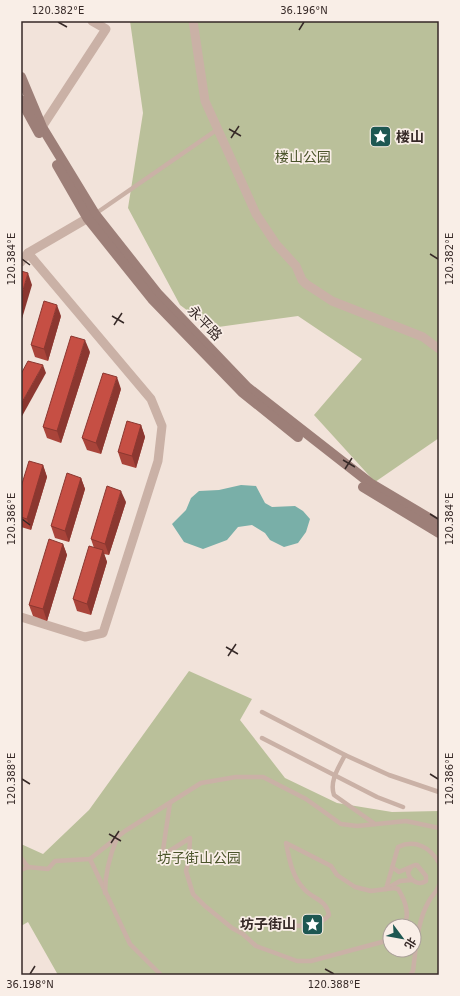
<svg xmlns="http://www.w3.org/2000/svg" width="460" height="996" viewBox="0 0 460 996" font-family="'DejaVu Sans','Noto Sans SC',sans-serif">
<rect width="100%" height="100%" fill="#f2e3da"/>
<g fill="#bac09a" fill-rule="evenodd">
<path d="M130,21H439V438L375,482L314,415L362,359L298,316L211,328L180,305L128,208L143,113Z"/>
<path d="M189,671L252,699L240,720L285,778L337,803L392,812L439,811V975H58L28,922L21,926V844L43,854L89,810ZM390,926H414V950H390Z"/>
</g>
<path fill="#79afa8" d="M241,485L256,486L265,503L272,507L295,506L303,511L310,519L306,532L298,543L284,547L270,540L265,533L252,525L238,527L227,540L203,549L184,542L172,524L186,510L191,498L199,491L219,490Z"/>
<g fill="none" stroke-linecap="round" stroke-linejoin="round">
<g stroke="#cab1a6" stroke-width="4.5">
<path d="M95,214L218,129"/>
<path d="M262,712L345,755L389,775L439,792"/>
<path d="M262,738L377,797L403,807"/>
<path d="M345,755C339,767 329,781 334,795L375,824"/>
<path d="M170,803L163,850L164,852H168L190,838L189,859L186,871L193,894L205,906L232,928L243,934L256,946L297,961H311L382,942L390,938"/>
<path d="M21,858L28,867"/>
<path d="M90,859L130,944L161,975"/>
<path d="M392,867L399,872L415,865H417L426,876V881C418,886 409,880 408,872L411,867"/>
<path d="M21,870L28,867L48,869L55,861L90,859L125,831L201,783L236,777H263L306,799L341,824L357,826L406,821L439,828"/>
<path d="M386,889L398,847C415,839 430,847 439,863"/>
<path d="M386,889L400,881L412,880"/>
<path d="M105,893C105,874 110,855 117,838"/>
<path d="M290,926C304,925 319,927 329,915C326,899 314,900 304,889C292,877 289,858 286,843L331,866L337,875L355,887L371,891L394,888L398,889C405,900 410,914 404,926"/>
<path d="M410,975L413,971C416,948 417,921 429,901C432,895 437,892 439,885"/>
</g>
<g stroke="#cab1a6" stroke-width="9">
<path d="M193,21L205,101L256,214L276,244L296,266L302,280L306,284L332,301L423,337L439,349"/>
<path d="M42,127L106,29L92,21"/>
<path d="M21,262L28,253L93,215"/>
<path d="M21,617L85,637L103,633L158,461L162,426L151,399L28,253"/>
</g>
<g stroke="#9d7f78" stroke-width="10">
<path d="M21,77L42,127L95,214L158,294L247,387L370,483L439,524"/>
<path d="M21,100L39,133"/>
<path d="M57,165L88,219L152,299L242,392L298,437"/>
<path d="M363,487L439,533"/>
</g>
</g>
<g fill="#aa443a">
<path d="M61,316L48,361L35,357L31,345Z"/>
<path d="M90,352L61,443L47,438L43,427Z"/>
<path d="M121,389L101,454L87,450L82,438Z"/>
<path d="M141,425L145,437L136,468L122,464L118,452Z"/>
<path d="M43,465L47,477L31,530L21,527V487Z"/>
<path d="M81,478L85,489L69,542L55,538L51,526Z"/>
<path d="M126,502L109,555L104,554L107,562L91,615L77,611L73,599L94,548L91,539Z"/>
<path d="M63,544L67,555L47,621L33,616L29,605Z"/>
</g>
<g fill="#8b3730">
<path d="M28,273L32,285L21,322V297Z"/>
<path d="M57,305L61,316L48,361L44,349Z"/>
<path d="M85,340L90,352L61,443L57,431Z"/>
<path d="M43,365L46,373L21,418V404Z"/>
<path d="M117,377L121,389L101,454L96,443Z"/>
<path d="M141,425L145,437L136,468L132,456Z"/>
<path d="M43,465L47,477L31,530L27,519Z"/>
<path d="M81,478L85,489L69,542L65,531Z"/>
<path d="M121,491L126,502L109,555L105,544Z"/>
<path d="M63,544L67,555L47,621L43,609Z"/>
<path d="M103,550L107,562L91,615L87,604Z"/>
</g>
<g fill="#c64f44" stroke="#8b3730">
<path d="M21,271L28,273L21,297Z"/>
<path d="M44,301L57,305L44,349L31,345Z"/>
<path d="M71,336L85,340L57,431L43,427Z"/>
<path d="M28,361L43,365L21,404V374Z"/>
<path d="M103,373L117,377L96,443L82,438Z"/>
<path d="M127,421L141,425L132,456L118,452Z"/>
<path d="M29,461L43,465L27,519L21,517V487Z"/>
<path d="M67,473L81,478L65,531L51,526Z"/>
<path d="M107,486L121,491L105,544L91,539Z"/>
<path d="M49,539L63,544L43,609L29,605Z"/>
<path d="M89,546L103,550L87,604L73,599Z"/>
</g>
<path fill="none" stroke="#362927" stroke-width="1.5" d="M58,22L67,27M299,30L304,22M229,129L241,136M231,138L239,126M430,254L438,259M22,259L30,265M112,316L124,323M114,325L122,313M343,460L355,467M345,469L352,458M430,514L438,519M22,519L30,525M226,647L238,654M228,656L236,644M430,774L438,779M22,779L30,784M109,834L121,841M111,843L119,831M325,969L334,974M30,974L35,966"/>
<defs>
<symbol id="sight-square" viewBox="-11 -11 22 22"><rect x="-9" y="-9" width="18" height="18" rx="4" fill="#1d5752" stroke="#f9eee7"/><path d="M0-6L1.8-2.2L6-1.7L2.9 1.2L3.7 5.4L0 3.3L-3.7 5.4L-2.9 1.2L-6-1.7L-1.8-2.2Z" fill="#fff"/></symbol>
</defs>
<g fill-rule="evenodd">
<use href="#sight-square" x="368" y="124" width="25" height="25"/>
<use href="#sight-square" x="300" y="912" width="25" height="25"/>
</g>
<g text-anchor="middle" stroke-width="3.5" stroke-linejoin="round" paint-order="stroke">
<g font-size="14" font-weight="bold" fill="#362927" stroke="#f9eee7" text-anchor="start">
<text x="396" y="142">楼山</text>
<text x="296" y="929" text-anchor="end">坊子街山</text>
</g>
<g font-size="14" fill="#4b542b" stroke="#f9eee7">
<text x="303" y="162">楼山公园</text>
<text x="199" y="863">坊子街山公园</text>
</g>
<g font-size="14" fill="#362927" stroke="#f9eee7">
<text transform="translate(205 323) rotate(46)" y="5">永平路</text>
</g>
</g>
<rect width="460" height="996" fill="none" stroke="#f9eee7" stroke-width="44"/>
<g transform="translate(402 938) rotate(122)"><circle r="19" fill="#f9eee7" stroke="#ab9f9a"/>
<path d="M0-3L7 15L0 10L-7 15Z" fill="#1d5752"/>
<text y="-6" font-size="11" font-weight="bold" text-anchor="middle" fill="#362927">北</text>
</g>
<rect x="22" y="22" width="416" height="952" fill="none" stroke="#362927" stroke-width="1.5"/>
<g font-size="10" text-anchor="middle" fill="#362927">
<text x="58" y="14">120.382°E</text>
<text x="304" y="14">36.196°N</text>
<text transform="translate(449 259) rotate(-90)" y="4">120.382°E</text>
<text transform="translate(11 259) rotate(-90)" y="4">120.384°E</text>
<text transform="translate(449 519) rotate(-90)" y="4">120.384°E</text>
<text transform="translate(11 519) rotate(-90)" y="4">120.386°E</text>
<text transform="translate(449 779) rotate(-90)" y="4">120.386°E</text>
<text transform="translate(11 779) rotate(-90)" y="4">120.388°E</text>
<text x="30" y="988">36.198°N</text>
<text x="334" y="988">120.388°E</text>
</g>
</svg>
